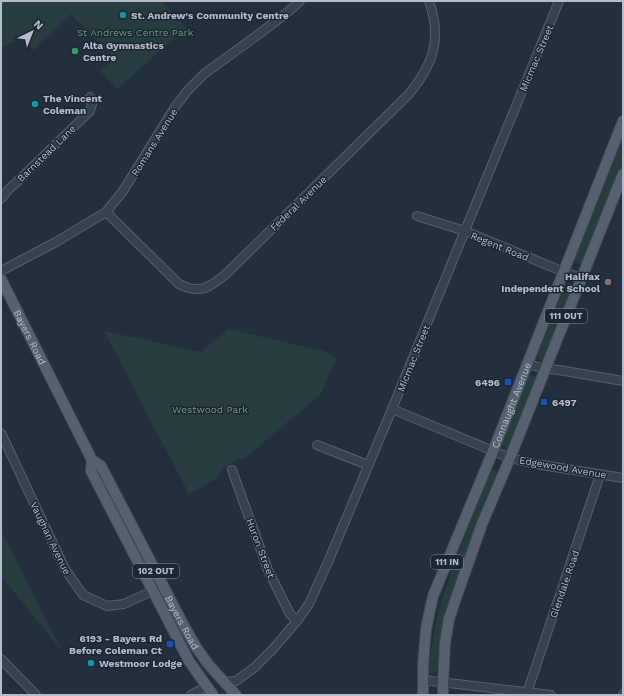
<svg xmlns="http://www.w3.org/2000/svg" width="624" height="696" viewBox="0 0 624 696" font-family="'Work Sans',sans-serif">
<rect width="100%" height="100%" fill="#242f3e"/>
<g fill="#263c3f">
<path d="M1,1H162L186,28L117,89L100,71L115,58L71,14L34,50L22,38L1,48Z"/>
<path d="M623,137V162L584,263L582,265L575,262V258Z"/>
<path d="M569,283L572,284L574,288L545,359L542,361L538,360L537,356L565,285Z"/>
<path d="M228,329L324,351L336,358L321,394L245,458L237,460L223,469L217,478L189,494L104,331L201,352Z"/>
<path d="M528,375L535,376L537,379L510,445L508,448L505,449L501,444Z"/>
<path d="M493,469L497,473L445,612L437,670L435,673L432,674L429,671L428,667L438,613L450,575L490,471Z"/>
<path d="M1,531L62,651L1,576Z"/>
</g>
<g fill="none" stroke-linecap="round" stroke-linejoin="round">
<defs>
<g id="minor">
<path d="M1,199L9,189L20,179L90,111L92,104L90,97"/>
<path d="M106,212L179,284C200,295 211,287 227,273L409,94C434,63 442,39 429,1"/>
<path d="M417,216L465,231L564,272L581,278"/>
<path d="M1,271L56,242L106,212L123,191L175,107L188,90L204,74L259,34L289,11L300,1"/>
<path d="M527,364L546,369L559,370L623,381"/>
<path d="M392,409L510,458L536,464L623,478"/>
<path d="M1,433L65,569L83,595L107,606L124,604L152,591"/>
<path d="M317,445L368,465"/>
<path d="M232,470L268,570L290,614L297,621"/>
<path d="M1,659L36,695"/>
<path d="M423,680L551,695"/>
<path d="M224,682L236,681L255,667L273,649L297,621L309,604L328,562L392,409L559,1"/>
<path d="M527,693L600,475"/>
<path d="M191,695L206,687"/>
<path d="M623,695V694"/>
</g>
<g id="major">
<path id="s1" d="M1,279L92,460L91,471L189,661L213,695"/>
<path id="s2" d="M92,460L101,466L183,624L196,647L208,664L236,695"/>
<path id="s3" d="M423,695V665L426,629L433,596L493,451L623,121"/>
<path d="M443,695V683L445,643L449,619L455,601L482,524L510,458L623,174"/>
</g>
</defs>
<use href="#minor" stroke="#565f6c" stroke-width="10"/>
<use href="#major" stroke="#414a57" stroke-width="12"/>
<use href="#minor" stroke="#38414e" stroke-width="8"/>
<use href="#major" stroke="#56606e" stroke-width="10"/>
</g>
<g fill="#0f9aa8" stroke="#1d2633" stroke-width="1.5">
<circle cx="123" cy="15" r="4"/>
<circle cx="35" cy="104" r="4"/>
<circle cx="91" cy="663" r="4"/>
</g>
<circle fill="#2e9e5b" stroke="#1d2633" stroke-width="1.5" cx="75" cy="51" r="4"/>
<circle fill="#8d6e63" stroke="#1d2633" stroke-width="1.5" cx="608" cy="282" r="4"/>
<g fill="#1a4fb4" stroke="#1d2633" stroke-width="1.5">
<rect x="504" y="378" width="8" height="8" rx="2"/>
<rect x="540" y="398" width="8" height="8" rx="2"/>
<rect x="166" y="640" width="8" height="8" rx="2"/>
</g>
<g text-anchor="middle" stroke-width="3" stroke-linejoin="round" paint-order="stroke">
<g fill="#1d2633" stroke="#878f9c" stroke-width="1">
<rect x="545" y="309" width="42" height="14" rx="3"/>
<rect x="431" y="555" width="32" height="14" rx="3"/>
<rect x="133" y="564" width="46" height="14" rx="3"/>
</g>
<g font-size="9" font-weight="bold" fill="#b4bcc9">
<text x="566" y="319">111 OUT</text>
<text x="447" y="565">111 IN</text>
<text x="156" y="574">102 OUT</text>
</g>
<g font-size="10" font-weight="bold" fill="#b4bcc9" stroke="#1d2633" text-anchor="start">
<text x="131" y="19">St. Andrew's Community Centre</text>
<text x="83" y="49">Alta Gymnastics<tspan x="83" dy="12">Centre</tspan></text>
<text x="43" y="102">The Vincent<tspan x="43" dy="12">Coleman</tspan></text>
<text x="600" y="280" text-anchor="end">Halifax<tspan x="600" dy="12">Independent School</tspan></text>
<text x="500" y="386" text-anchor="end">6496</text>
<text x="552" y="406">6497</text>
<text x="162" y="642" text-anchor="end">6193 - Bayers Rd<tspan x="162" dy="12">Before Coleman Ct</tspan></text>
<text x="99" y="667">Westmoor Lodge</text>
</g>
<g font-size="10" fill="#6b9a76" stroke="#1d2633">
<text x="135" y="36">St Andrews Centre Park</text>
<text x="210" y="413">Westwood Park</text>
</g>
<g font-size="10" fill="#b4bcc9" stroke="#1d2633">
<text transform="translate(536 58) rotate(-67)" y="4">Micmac Street</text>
<text transform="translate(154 142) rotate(-58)" y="4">Romans Avenue</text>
<text transform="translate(46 153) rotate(-44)" y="4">Barnstead Lane</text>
<text transform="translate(298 203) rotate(-44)" y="4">Federal Avenue</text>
<text transform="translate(500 246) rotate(22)" y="4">Regent Road</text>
<text dy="4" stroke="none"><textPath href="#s1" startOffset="65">Bayers Road</textPath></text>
<text transform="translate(413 358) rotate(-68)" y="4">Micmac Street</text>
<text dy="4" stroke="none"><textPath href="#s3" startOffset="306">Connaught Avenue</textPath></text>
<text transform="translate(563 467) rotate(10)" y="4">Edgewood Avenue</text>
<text transform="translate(51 538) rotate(64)" y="4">Vaughan Avenue</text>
<text transform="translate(261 548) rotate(69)" y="4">Huron Street</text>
<text transform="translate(564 584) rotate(-71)" y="4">Glendale Road</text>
<text dy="4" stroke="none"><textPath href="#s2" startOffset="187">Bayers Road</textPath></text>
</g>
</g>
<rect width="624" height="696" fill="none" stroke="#b4bcc9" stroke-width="4"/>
<g transform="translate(32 32) rotate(43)" stroke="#1d2633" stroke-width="3" paint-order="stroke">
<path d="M0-3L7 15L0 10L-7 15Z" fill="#b4bcc9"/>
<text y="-6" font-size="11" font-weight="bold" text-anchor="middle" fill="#b4bcc9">N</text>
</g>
</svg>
